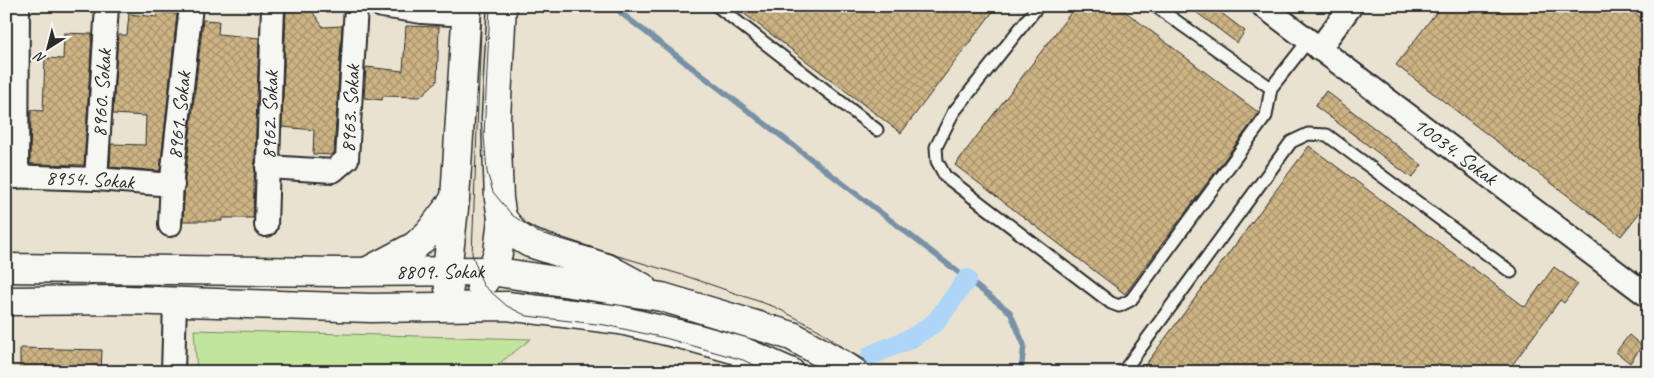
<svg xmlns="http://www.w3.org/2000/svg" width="1654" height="378" viewBox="0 0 1654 378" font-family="Caveat,sans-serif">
<defs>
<pattern id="building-cross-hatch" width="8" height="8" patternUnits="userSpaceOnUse" patternTransform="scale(1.25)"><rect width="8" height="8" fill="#ceb484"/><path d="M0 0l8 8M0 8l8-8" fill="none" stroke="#a7936c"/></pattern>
</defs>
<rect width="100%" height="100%" fill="#eae2d1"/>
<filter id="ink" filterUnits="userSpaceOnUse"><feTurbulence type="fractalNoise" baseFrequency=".02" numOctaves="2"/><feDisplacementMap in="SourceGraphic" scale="10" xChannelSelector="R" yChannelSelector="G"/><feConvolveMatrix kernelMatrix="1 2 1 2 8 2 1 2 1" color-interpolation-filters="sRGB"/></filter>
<g filter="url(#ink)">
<path fill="#c2e59e" stroke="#768864" d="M194,330L531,339L501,362L496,372H197Z"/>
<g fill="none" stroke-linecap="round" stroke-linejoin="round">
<path stroke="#7891a5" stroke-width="5.5" d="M615,6L621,13L1010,312L1024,345L1021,372"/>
<path stroke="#acd5f7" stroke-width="20" d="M871,355L910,339L936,322L967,279"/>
</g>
<g fill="url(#building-cross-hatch)" stroke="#2b2b2b">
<path d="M734,6H997L901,133Z"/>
<path d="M1076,6H1118L1259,113L1125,294L955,165Z"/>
<path d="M1188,6H1212L1245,31L1237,43Z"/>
<path d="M1441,6H1626L1648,23V202L1621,236L1396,65Z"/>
<path d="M286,9L312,11L323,27L342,26L334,153L331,155L313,154L314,130L282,127Z"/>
<path d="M157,12L177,14L160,171L110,167L111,144L145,145L146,116L113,114L118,35H127L129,14L157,17Z"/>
<path d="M203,20L219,21L218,34L259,38L253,218H222V221H183L185,179Z"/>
<path d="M406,26L439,27L437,81L420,97L383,96L382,100L364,98L366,67L403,71Z"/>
<path d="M64,33L92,34L84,165L30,164L31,110L43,111L45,58L63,59Z"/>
<path d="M1326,91L1422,165L1412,178L1315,106Z"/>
<path d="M1309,146L1525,307L1554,267L1578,284L1564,303L1560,300L1507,372H1140Z"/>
<path d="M1629,335L1642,346L1630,363L1616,352Z"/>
<path d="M20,348L102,350L101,372H20Z"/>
</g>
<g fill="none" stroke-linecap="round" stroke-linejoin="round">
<defs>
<g id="lane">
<path d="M717,6L877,130"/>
<path d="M1038,6L953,113L936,147L937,161L945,176L1111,303L1119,306L1131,300L1266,116L1271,88L1308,41"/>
<path d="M1155,6L1271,88"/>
<path d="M732,372L743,360L744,352"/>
<path d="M1123,372L1291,142L1308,134L1327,135L1511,272"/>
</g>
<g id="street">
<path d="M382,6L422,12L466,15"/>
<path id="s1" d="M1263,6L1648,296"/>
<path d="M1319,49L1351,6"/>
<path id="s2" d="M267,167L333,171L347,159L356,6"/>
<path id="s3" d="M6,176L96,179L173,185"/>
<path d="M17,177L18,6"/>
<path id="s4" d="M96,179L107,6"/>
<path id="s5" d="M170,225L172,178L191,6"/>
<path id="s6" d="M266,225L273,6"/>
<path d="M173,372L175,302"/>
</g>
<g id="secondary">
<path d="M502,218L516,235L530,243L607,268L642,287"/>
<path id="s7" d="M6,268L339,272L491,271L662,297L792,336L855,372"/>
<path d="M368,271L415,246L429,233L454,200"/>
<path d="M481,286L491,271L498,253L502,218L499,199L496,118L502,6"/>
<path d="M449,288L447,271L455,199L467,6"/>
<path d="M6,301L127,300L371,308L507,306L620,320L691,337L744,352L790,372"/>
</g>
</defs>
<use href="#lane" stroke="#2b2b2b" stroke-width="15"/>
<use href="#street" stroke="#2b2b2b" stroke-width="26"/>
<use href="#secondary" stroke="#2b2b2b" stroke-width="31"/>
<use href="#lane" stroke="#f6f6f2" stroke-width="11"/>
<use href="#street" stroke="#f6f6f2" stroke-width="22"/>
<use href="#secondary" stroke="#f6f6f2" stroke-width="28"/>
<g stroke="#2b2b2b" stroke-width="1">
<path d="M482,6L472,254L483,285L507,306L527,316L605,325L665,338L743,360L769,372"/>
<path d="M490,6L484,136L487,172L493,192L512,215L537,232L686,276L775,307L819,330L878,372"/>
</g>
</g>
</g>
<g text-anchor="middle" stroke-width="4" stroke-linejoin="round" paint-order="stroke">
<g font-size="21" fill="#2b2b2b" stroke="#f6f6f2">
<text dy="7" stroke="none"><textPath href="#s4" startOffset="86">8960. Sokak</textPath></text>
<text dy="7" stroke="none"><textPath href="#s2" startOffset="135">8963. Sokak</textPath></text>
<text dy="7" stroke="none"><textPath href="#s6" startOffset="110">8962. Sokak</textPath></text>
<text dy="7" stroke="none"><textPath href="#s5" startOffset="110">8961. Sokak</textPath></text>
<text dy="7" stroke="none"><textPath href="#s1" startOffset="241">10034. Sokak</textPath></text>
<text dy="7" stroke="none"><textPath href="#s3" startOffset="84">8954. Sokak</textPath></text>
<text dy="7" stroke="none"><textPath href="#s7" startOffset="434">8809. Sokak</textPath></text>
</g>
</g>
<rect width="1654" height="378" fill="none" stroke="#f6f6f2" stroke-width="25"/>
<rect x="12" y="12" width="1629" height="353" fill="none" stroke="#2b2b2b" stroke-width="2" filter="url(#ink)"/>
<g transform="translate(48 48) rotate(216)" stroke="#f6f6f2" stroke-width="4" paint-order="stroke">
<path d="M0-4L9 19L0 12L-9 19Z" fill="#2b2b2b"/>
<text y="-8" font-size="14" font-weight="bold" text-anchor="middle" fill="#2b2b2b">N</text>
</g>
</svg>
